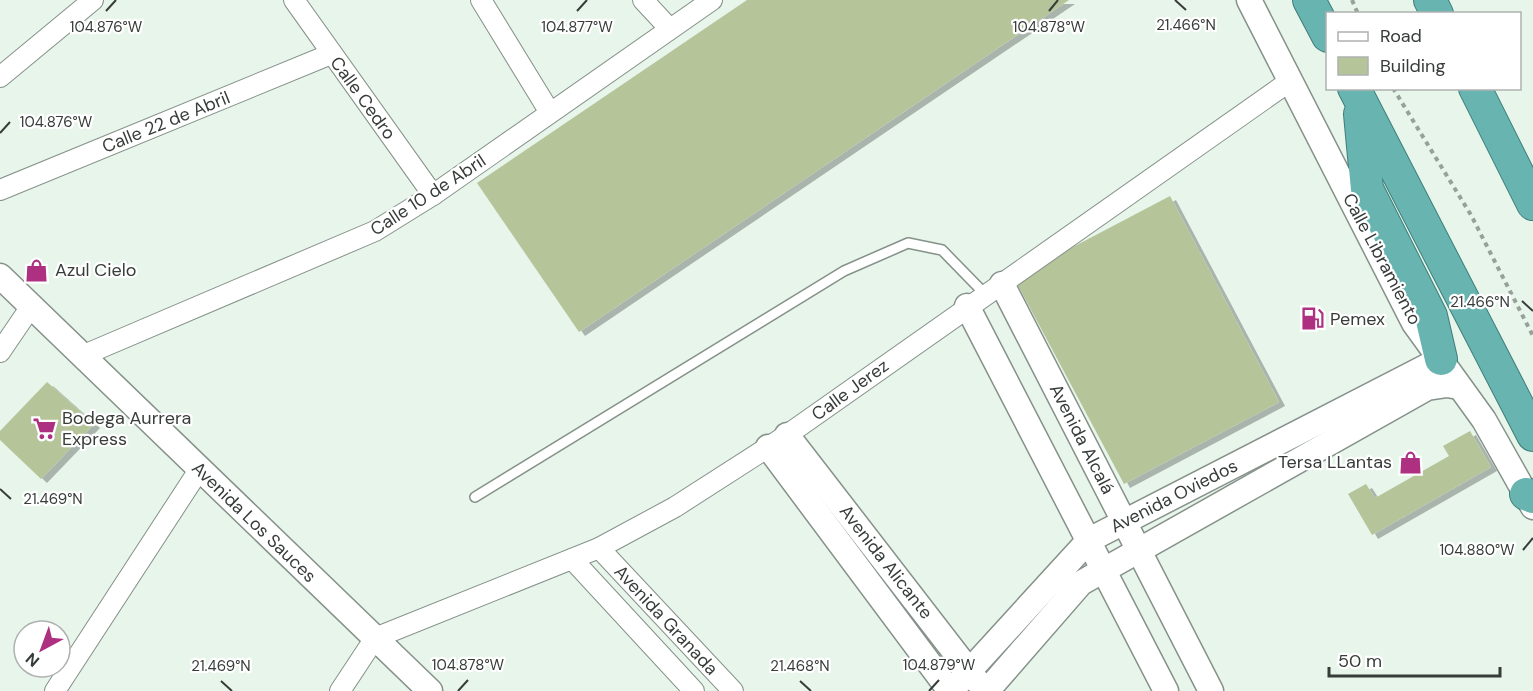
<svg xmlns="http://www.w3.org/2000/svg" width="1533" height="691" viewBox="0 0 1533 691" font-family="'DM Sans',sans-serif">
<defs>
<filter id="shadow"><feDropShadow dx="6" dy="4" stdDeviation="0" flood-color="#0004"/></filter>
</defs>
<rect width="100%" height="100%" fill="#e7f5eb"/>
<g fill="#b6c49a" filter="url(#shadow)">
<path d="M747,0H1069L579,332L477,183Z"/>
<path d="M1170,196L1279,402L1124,484L1014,278Z"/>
<path d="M47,382L94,424L41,479L0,440V431Z"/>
<path d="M1470,431L1491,467L1372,535L1348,494L1366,484L1375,498L1449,456L1443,446Z"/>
</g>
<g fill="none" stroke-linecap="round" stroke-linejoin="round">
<defs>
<path id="service" d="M475,497L844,271L908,243L942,250L985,294"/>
<g id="minor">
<path d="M294,0L433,195"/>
<path d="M481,0L549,111"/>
<path d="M643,0L669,28"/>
<path d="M0,77L93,0"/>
<path d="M0,190L331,54"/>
<path d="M0,352L32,305"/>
<path d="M84,355L375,231L433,195L712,0"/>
<path d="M599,548L733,691"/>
<path d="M572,559L694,691"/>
<path d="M55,691L199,470"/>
<path d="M340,691L375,638L599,548L675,507L787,435L1290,81"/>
</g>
<g id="tertiary">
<path d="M1249,0L1414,323L1484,420L1533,507"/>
<path d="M0,276L430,691"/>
<path d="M1002,284L1211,691"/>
<path d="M967,306L1166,691"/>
<path d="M787,435L977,681"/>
<path d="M768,447L950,691"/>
<path d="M951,691L1089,540L1441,359"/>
<path d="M987,691L1081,583L1427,388L1447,385L1459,387"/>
</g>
<g id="trunk">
<path d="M1309,0L1328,36"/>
<path d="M1430,0L1437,14"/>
<path d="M1354,88L1533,435"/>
<path d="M1475,88L1533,204"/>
<path d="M1360,114L1367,189L1431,316L1441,359"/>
<path d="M1526,494L1533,497"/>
</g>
</defs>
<use href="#service" stroke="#859189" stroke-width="12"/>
<use href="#minor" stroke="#859189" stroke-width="22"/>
<use href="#tertiary" stroke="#859189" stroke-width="27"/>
<use href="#trunk" stroke="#3e7e7a" stroke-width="34"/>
<g stroke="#97a19a" stroke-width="4" stroke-dasharray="4.5 4.5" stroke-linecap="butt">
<path d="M1352,0L1358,14"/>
<path d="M1393,88L1471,215L1533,336"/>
</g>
<use href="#service" stroke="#fff" stroke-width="9"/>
<use href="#minor" stroke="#fff" stroke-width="20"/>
<use href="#tertiary" stroke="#fff" stroke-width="24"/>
<use href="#trunk" stroke="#68b4b0" stroke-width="32"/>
</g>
<path fill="none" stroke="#373c39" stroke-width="2" d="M1175,0L1186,10M106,11L116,0M577,11L587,0M1049,11L1058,0M0,133L10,122M1522,301L1533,311M0,489L11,499M1523,550L1533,538M221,681L232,691M800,681L811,691M458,691L468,680M929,691L939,680"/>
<defs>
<symbol id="shop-bare" viewBox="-9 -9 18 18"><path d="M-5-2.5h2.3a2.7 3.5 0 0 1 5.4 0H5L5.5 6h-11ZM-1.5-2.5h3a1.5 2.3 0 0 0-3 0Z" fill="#ad3081" stroke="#fff" stroke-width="2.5" paint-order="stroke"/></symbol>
<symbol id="fuel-bare" viewBox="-9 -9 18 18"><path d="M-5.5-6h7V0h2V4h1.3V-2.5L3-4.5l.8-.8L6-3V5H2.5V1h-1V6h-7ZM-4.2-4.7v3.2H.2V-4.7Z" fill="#ad3081" stroke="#fff" stroke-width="2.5" paint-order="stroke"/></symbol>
<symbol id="supermarket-bare" viewBox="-9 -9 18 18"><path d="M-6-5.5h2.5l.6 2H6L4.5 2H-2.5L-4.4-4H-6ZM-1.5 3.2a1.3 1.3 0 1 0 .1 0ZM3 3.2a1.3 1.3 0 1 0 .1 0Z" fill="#ad3081" stroke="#fff" stroke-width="2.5" paint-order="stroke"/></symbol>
</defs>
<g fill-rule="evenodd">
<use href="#shop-bare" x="20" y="254" width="33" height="33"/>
<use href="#fuel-bare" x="1296" y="302" width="33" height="33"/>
<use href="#supermarket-bare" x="28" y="412" width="33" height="33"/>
<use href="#shop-bare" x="1394" y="446" width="33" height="33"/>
</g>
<g text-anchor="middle" stroke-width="4.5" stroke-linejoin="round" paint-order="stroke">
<g font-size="18" fill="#373c39" stroke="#fff">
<text transform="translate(363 98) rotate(54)" y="6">Calle Cedro</text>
<text transform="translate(166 122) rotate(-22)" y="6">Calle 22 de Abril</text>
<text transform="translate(428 195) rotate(-33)" y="6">Calle 10 de Abril</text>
<text transform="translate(1382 259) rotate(62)" y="6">Calle Libramiento</text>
<text transform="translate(850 390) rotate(-36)" y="6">Calle Jerez</text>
<text transform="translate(1082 439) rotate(63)" y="6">Avenida Alcalá</text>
<text transform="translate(1174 496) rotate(-27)" y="6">Avenida Oviedos</text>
<text transform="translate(254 522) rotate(44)" y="6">Avenida Los Sauces</text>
<text transform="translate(886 562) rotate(52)" y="6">Avenida Alicante</text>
<text transform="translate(666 620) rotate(47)" y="6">Avenida Granada</text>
</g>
<g font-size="18" fill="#373c39" stroke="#fff" text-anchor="start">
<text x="55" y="276">Azul Cielo</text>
<text x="1330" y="325">Pemex</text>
<text x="62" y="424">Bodega Aurrera<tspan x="62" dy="21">Express</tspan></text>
<text x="1392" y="468" text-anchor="end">Tersa LLantas</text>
</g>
</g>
<g font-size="15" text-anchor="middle" fill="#373c39" stroke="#fff" stroke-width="4.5" stroke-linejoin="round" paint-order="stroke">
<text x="1186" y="30">21.466°N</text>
<text x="106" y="32">104.876°W</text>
<text x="577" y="32">104.877°W</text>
<text x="1049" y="32">104.878°W</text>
<text x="56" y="127">104.876°W</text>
<text x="1480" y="307">21.466°N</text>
<text x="53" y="504">21.469°N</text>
<text x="1477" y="555">104.880°W</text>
<text x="468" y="670">104.878°W</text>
<text x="939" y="670">104.879°W</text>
<text x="221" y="671">21.469°N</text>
<text x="800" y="671">21.468°N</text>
</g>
<rect x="1326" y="12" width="195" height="78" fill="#ffffff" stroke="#afb1b0" stroke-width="1.5"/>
<rect x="1338" y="32" width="30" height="9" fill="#ffffff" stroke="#afb1b0" stroke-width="1.5"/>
<text x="1380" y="42" font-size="18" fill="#373c39">Road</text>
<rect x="1338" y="57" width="30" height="18" fill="#b6c49a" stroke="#afb1b0" stroke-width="1.5"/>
<text x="1380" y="72" font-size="18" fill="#373c39">Building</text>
<g transform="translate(42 649) rotate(221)"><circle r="28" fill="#ffffff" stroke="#afb1b0" stroke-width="1.5"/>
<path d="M0-4.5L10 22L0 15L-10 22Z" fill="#ad3081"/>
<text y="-9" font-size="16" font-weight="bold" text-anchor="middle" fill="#373c39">N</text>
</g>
<path d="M1329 667v9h171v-9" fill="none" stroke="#373c39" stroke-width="3"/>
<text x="1338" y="667" font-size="18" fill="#373c39" stroke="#ffffff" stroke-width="4.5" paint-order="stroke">50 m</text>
</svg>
